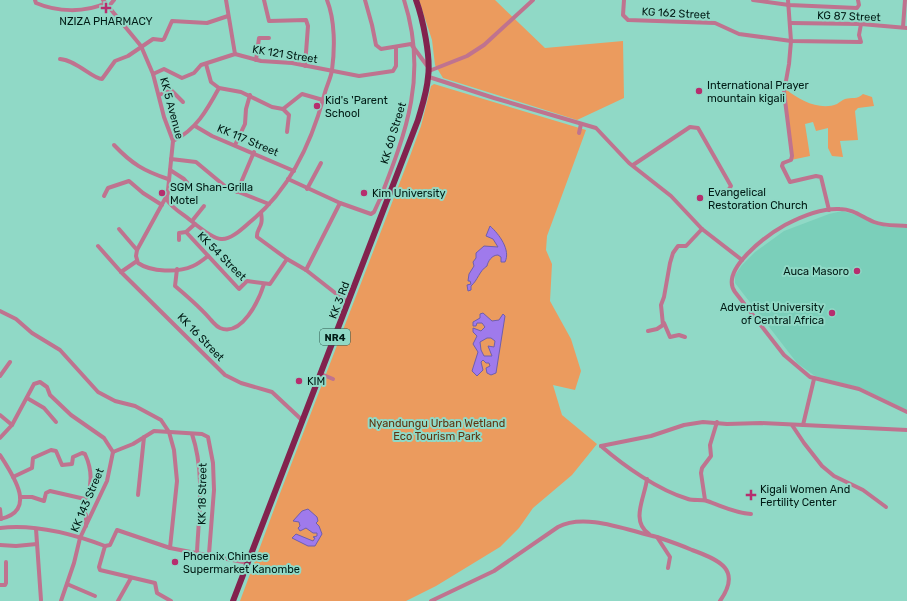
<svg xmlns="http://www.w3.org/2000/svg" width="907" height="601" viewBox="0 0 907 601" font-family="Rubik,sans-serif">
<rect width="100%" height="100%" fill="#90d9c6"/>
<path fill="#7bcfba" d="M842,211L860,216L886,227L907,228V410L861,388L815,376L797,363L735,283V275L742,265L755,252L784,231L829,214Z"/>
<g fill="#eb9b5e">
<path d="M419,0H495L545,48L623,41L624,98L577,120L443,78L435,65L432,40Z"/>
<path d="M434,84L586,130L547,236L546,250L552,264L550,301L571,339L581,371L575,390L553,385L562,415L597,444L572,475L533,508L519,528L500,547L436,586L406,601H240L279,496L410,156L421,126L431,86Z"/>
<path d="M787,90C799,100 820,111 837,104C840,102 842,100 845,99C852,97 857,100 863,94L872,97L874,106L858,108L855,111L858,140L840,141L843,157L832,156L828,148V128L816,131L813,122L805,124L810,156L791,160L784,92Z"/>
</g>
<g fill="#9f7aec" stroke="#6f5eac" fill-rule="evenodd">
<path d="M490,226C499,234 511,250 505,262H501V257L498,255C492,255 488,261 487,266C479,271 478,280 471,286V290L468,291L467,285L471,284L470,281H468L469,274L474,266L473,262L476,258V253L484,246L498,247L493,239L486,236Z"/>
<path d="M483,313L492,321L499,320L503,314L505,316L496,373L491,375L487,373L486,368L490,366L489,363H486L483,360L481,362L483,370L477,376L472,371L478,352L473,344L477,336L473,332V328L481,331L485,327L482,323H477L476,326H473V322L480,318V314ZM487,338H491L495,341L494,347L488,346L492,356H484L481,350L480,342Z"/>
<path d="M308,509L317,517L318,521L316,523L319,526L322,534L315,546H308L292,538L296,534L313,541L315,538L313,537L317,536V533H313L306,528L300,531L298,528L300,526L299,522L293,521L302,511Z"/>
</g>
<g fill="none" stroke-linecap="round" stroke-linejoin="round">
<g stroke="#bf738f" stroke-width="4">
<path d="M35,0L36,3C57,12 85,13 106,3"/>
<path d="M103,0L141,46L153,74L164,117L173,141L167,200C173,209 183,214 190,220C198,226 211,238 221,239C231,240 243,228 250,222C290,190 311,144 324,96C326,87 331,78 332,70C335,48 335,20 327,0"/>
<path d="M264,0L269,21L306,20L308,26L305,66"/>
<path d="M365,0L372,25L376,45L381,49L411,44L428,67"/>
<path d="M624,0L623,15L628,20L715,23L739,34L791,41L861,42L859,35L861,24"/>
<path d="M753,0L789,5L857,8L859,5L858,0"/>
<path d="M788,0L791,41L789,64L784,92L792,156L791,160L783,163L782,166L790,182L816,176L821,177L829,210"/>
<path d="M109,6L114,0"/>
<path d="M791,23L861,24L907,28"/>
<path d="M903,27L905,0"/>
<path d="M235,54L261,61L292,63L359,76L393,71L396,66V47"/>
<path d="M60,59C76,60 93,79 102,79L115,61L128,56L153,39L162,40L164,39L172,21L207,23L228,16"/>
<path d="M256,60L259,38H269"/>
<path d="M206,64L211,82L219,88L241,92L272,107L283,109L302,94L323,100"/>
<path d="M429,71L467,56L484,45L533,0"/>
<path d="M153,74L164,69L182,78L194,73L201,65L235,54L226,0"/>
<path d="M429,77L494,98L596,128L629,163L671,196L702,229L742,260"/>
<path d="M159,95L171,90L183,102"/>
<path d="M283,109L289,115L287,132"/>
<path d="M195,126L212,136L294,171"/>
<path d="M579,133L581,124"/>
<path d="M173,141C196,130 207,110 219,88"/>
<path d="M114,145C132,164 144,171 168,179"/>
<path d="M235,145L245,124L246,109L250,95"/>
<path d="M171,159L196,162L226,187L269,204"/>
<path d="M633,165L690,127L698,128L731,186L727,192"/>
<path d="M170,170L184,179L191,187"/>
<path d="M288,179L340,203L306,270"/>
<path d="M307,189L321,163"/>
<path d="M237,192L254,152"/>
<path d="M104,196L108,188L129,181L143,193L162,205"/>
<path d="M166,197L137,250L136,256L138,263C151,272 178,273 193,266C198,264 203,260 208,256"/>
<path d="M380,199C407,130 428,74 404,0"/>
<path d="M340,203L371,214L374,212L380,199L390,191"/>
<path d="M192,221L204,206"/>
<path d="M907,226C896,225 884,226 874,222C862,217 853,209 840,209C822,208 800,217 785,225C767,235 719,270 735,292L784,355L810,377L859,389L907,412"/>
<path d="M119,229L137,250"/>
<path d="M186,232L239,289L247,281L270,284L287,259L257,237C256,228 264,228 261,213"/>
<path d="M179,240V233L186,232L195,224"/>
<path d="M98,246L121,272L225,375L241,383L272,392L303,421"/>
<path d="M287,259L306,270L348,303"/>
<path d="M177,269L175,286C188,297 200,307 211,320C214,323 216,326 220,328C242,337 259,300 264,284"/>
<path d="M121,272L137,261"/>
<path d="M0,311L16,319L32,333L60,350L98,392L115,401L135,406L161,420L169,432L174,450L177,481L170,548"/>
<path d="M664,323L670,337L679,335L685,337"/>
<path d="M648,331L657,329L663,325L661,305L664,297L670,263L673,253L678,246H686L702,229"/>
<path d="M321,374L333,379"/>
<path d="M0,376L10,362"/>
<path d="M27,398L44,408L56,422"/>
<path d="M0,415L12,425"/>
<path d="M792,425L804,443L822,466L834,476L863,490L886,507"/>
<path d="M803,425L814,379"/>
<path d="M192,434C205,473 199,512 197,552"/>
<path d="M0,438L12,425L34,384L40,382L47,387L50,395L71,415L104,438L113,452"/>
<path d="M601,446L651,436L684,425L703,422L727,424L761,423L907,430"/>
<path d="M601,446C624,466 658,490 688,499C694,501 701,499 707,501C722,506 734,513 751,514"/>
<path d="M113,452L133,444L154,431L202,434L208,437L213,463L214,490L209,554"/>
<path d="M0,455C13,475 38,511 0,519"/>
<path d="M13,477L32,468L33,458L51,450L56,451L62,465L72,464L73,457L82,453L85,454C91,467 93,479 88,494C86,499 82,503 82,508L86,515V526"/>
<path d="M647,479C645,497 630,521 649,534"/>
<path d="M138,495L144,437"/>
<path d="M20,497H32L44,501L46,493L50,491L85,499"/>
<path d="M705,500L701,473L702,468L711,456L710,445L717,422"/>
<path d="M0,509L1,519"/>
<path d="M0,528C34,524 73,534 105,546L99,567L100,570L155,583L157,593L171,601"/>
<path d="M36,529L41,600"/>
<path d="M657,537C669,541 681,545 692,550C720,560 742,570 720,601"/>
<path d="M0,545L16,546L37,544"/>
<path d="M105,546L110,545L117,530L170,548L248,563"/>
<path d="M67,584L95,596"/>
<path d="M0,585H5L6,583V562"/>
<path d="M61,601L74,563L80,538L107,481L113,452"/>
<path d="M118,601L131,578"/>
<path d="M431,601L494,571L558,527C585,512 629,531 657,537L670,557L668,568"/>
</g>
<path stroke="#82224e" stroke-width="6" d="M233,601L418,120C422,106 427,92 428,77C431,58 423,19 416,0"/>
</g>
<g fill="#b62e6e" stroke="#90d9c6" stroke-width="1.5">
<path d="M104 2h4v4h4v4h-4v4h-4v-4h-4v-4h4z"/>
<circle cx="699" cy="91" r="4"/>
<circle cx="317" cy="106" r="4"/>
<circle cx="162" cy="193" r="4"/>
<circle cx="364" cy="193" r="4"/>
<circle cx="700" cy="198" r="4"/>
<circle cx="857" cy="271" r="4"/>
<circle cx="832" cy="313" r="4"/>
<circle cx="299" cy="381" r="4"/>
<path d="M749 489h4v4h4v4h-4v4h-4v-4h-4v-4h4z"/>
<circle cx="175" cy="562" r="4"/>
</g>
<g text-anchor="middle" stroke-width="4" stroke-linejoin="round" paint-order="stroke">
<rect fill="#90d9c6" stroke="#2b544a" stroke-width="1" x="320" y="329" width="30" height="16" rx="3"/>
<g font-size="10" font-weight="bold" fill="#001b15">
<text x="335" y="341">NR4</text>
</g>
<g font-size="11" fill="#001b15" stroke="#90d9c6">
<text transform="translate(676 13) rotate(3)" y="4">KG 162 Street</text>
<text transform="translate(849 16) rotate(2)" y="4">KG 87 Street</text>
<text transform="translate(285 54) rotate(9)" y="4">KK 121 Street</text>
<text transform="translate(172 108) rotate(75)" y="4">KK 5 Avenue</text>
<text transform="translate(393 133) rotate(-73)" y="4">KK 60 Street</text>
<text transform="translate(248 140) rotate(23)" y="4">KK 117 Street</text>
<text transform="translate(222 256) rotate(45)" y="4">KK 54 Street</text>
<text transform="translate(339 300) rotate(-69)" y="4">KK 3 Rd</text>
<text transform="translate(201 337) rotate(46)" y="4">KK 16 Street</text>
<text transform="translate(202 494) rotate(-89)" y="4">KK 18 Street</text>
<text transform="translate(87 500) rotate(-67)" y="4">KK 143 Street</text>
</g>
<g font-size="11" fill="#001b15" stroke="#90d9c6" text-anchor="start">
<text x="106" y="25" text-anchor="middle">NZIZA PHARMACY</text>
<text x="707" y="89">International Prayer<tspan x="707" dy="13">mountain kigali</tspan></text>
<text x="325" y="104">Kid's 'Parent<tspan x="325" dy="13">School</tspan></text>
<text x="170" y="191">SGM Shan-Grilla<tspan x="170" dy="13">Motel</tspan></text>
<text x="708" y="196">Evangelical<tspan x="708" dy="13">Restoration Church</tspan></text>
<text x="372" y="197">Kim University</text>
<text x="849" y="275" text-anchor="end">Auca Masoro</text>
<text x="824" y="311" text-anchor="end">Adventist University<tspan x="824" dy="13">of Central Africa</tspan></text>
<text x="307" y="385">KIM</text>
<text x="760" y="493">Kigali Women And<tspan x="760" dy="13">Fertility Center</tspan></text>
<text x="183" y="560">Phoenix Chinese<tspan x="183" dy="13">Supermarket Kanombe</tspan></text>
</g>
<g font-size="11" fill="#5f3410" stroke="#90d9c6">
<text x="437" y="427">Nyandungu Urban Wetland<tspan x="437" dy="13">Eco Tourism Park</tspan></text>
</g>
</g>
</svg>
